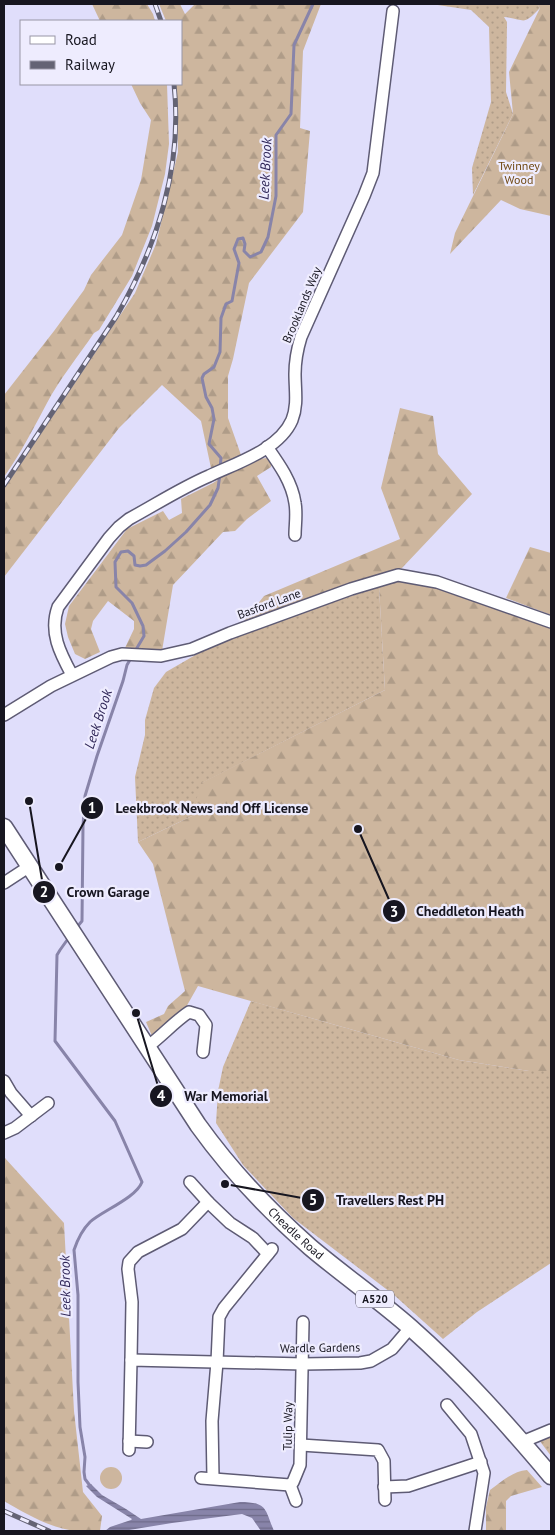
<svg xmlns="http://www.w3.org/2000/svg" width="555" height="1535" viewBox="0 0 555 1535" font-family="'PT Sans',sans-serif">
<defs>
<pattern id="grass-dots" width="8" height="8" patternUnits="userSpaceOnUse" patternTransform="scale(1.25)"><rect width="8" height="8" fill="#cdb69e"/><path d="M2 2h.1M6 6h.1" fill="none" stroke="#af9c88" stroke-width="1.8" stroke-linecap="round"/></pattern>
<pattern id="forest-firs" width="22" height="20" patternUnits="userSpaceOnUse" patternTransform="scale(1.25)"><rect width="22" height="20" fill="#cdb69e"/><path d="M5 1l3.5 6h-7zM16 11l3.5 6h-7z" fill="#af9c88"/></pattern>
<pattern id="water-rules" width="6" height="5" patternUnits="userSpaceOnUse" patternTransform="scale(1.25)"><rect width="6" height="5" fill="#8884a9"/><path d="M0 2.5h6" fill="none" stroke="#6e6b89"/></pattern>
</defs>
<rect width="100%" height="100%" fill="#e0defb"/>
<g fill="url(#grass-dots)">
<path d="M431,4H537L540,8C522,27 526,19 504,17L507,22L506,92L513,114L473,195L472,168L491,102L489,27L471,10Z"/>
<path d="M379,587L385,690L202,783L192,816L138,842L135,777L145,735V720L154,688L166,672L204,650L278,620Z"/>
<path d="M251,1001L459,1060L529,1071H551V1263L477,1312L443,1339L394,1295L293,1218L243,1165L216,1123L218,1091L223,1067Z"/>
<path d="M551,1434V1456L539,1440Z"/>
</g>
<g fill="url(#forest-firs)">
<path d="M92,4H147L153,14L155,21H100Z"/>
<path d="M159,4H180L185,14L195,4H321L303,51L300,128L310,131L303,212L249,283L233,359L228,376V418L241,455L211,468L201,421L162,385L119,428L4,577V489L135,293L156,244L178,152L176,84H181V21H166Z"/>
<path d="M537,4H551V216L520,209L501,200L450,254L455,233L513,114L509,72L540,8Z"/>
<path d="M131,84H167L169,144L165,174L152,226L132,276L99,330L94,333C79,355 59,380 47,403C33,429 21,453 4,477V395L54,331L84,290L91,275L122,235L141,180L151,120L140,103Z"/>
<path d="M400,408L433,416L438,454L472,494L402,568L241,625L264,596L400,539L381,488Z"/>
<path d="M266,458L271,460V467L257,476L271,501L247,519L235,531L223,532L173,585L162,651L124,650L134,629V621L108,601L93,621L91,629L100,652L85,659L75,654L68,637L65,624L69,606L127,529L163,511L169,520L182,513L181,499L213,483L228,473L255,460Z"/>
<path d="M530,547L551,553V615L506,598Z"/>
<path d="M400,581L441,588L551,627V1071H529L459,1060L198,986L181,1016L152,1036L146,1022L164,1014L168,1006L185,991L153,864L138,842L192,816L201,783L385,690L379,587Z"/>
<path d="M4,1157L64,1223L74,1411L83,1492L102,1516L100,1531C92,1531 84,1532 76,1531C52,1529 24,1513 4,1501Z"/>
<path d="M527,1470L542,1487L511,1496L506,1501V1531H486V1507L490,1490C501,1482 513,1471 527,1470Z"/>
</g>
<circle fill="#cdb69e" cx="111" cy="1478" r="11"/>
<path fill="url(#water-rules)" d="M91,1484L102,1495L126,1509L141,1519L240,1502C268,1502 265,1510 274,1531H261L252,1518L242,1514L172,1523L123,1531H105L110,1527L131,1520L132,1519L97,1497L86,1486Z"/>
<g fill="none" stroke-linecap="round" stroke-linejoin="round">
<g stroke="#8884a9" stroke-width="3">
<path d="M220,468L221,458L209,444L214,419L212,408L206,397L202,378L204,374L214,367L220,352L221,318L226,304L232,301L239,263L234,249L238,239L243,238L245,244L244,251L250,257L261,252L268,237L276,196V135L291,114L294,45L313,4"/>
<path d="M134,653L144,636L143,626L132,603L116,587L115,562L121,552L128,551L134,556L135,565L140,566L146,565L165,551L186,532L210,505L218,488L220,474"/>
<path d="M77,927L82,921L83,826L85,796L97,756L123,681L127,665L131,658"/>
<path d="M70,936L60,950L57,955L55,1041L115,1121L142,1182C136,1198 102,1211 90,1222C83,1229 77,1241 74,1250L78,1295V1382L80,1427L85,1457L84,1472L85,1479L91,1487"/>
</g>
<defs>
<g id="minor">
<path d="M267,447C279,464 292,482 295,503C297,514 295,525 295,535"/>
<path d="M72,675C60,653 49,632 58,607L109,538L119,527L129,519C155,505 181,488 209,476C236,463 279,450 292,420C298,405 295,390 295,374C295,361 297,350 301,337L364,196L373,173L393,11"/>
<path d="M4,715L51,686L111,657L122,654L161,656L192,649L230,633L351,589L398,575L437,582L551,622"/>
<path d="M4,883L30,866"/>
<path d="M147,1047C162,1036 174,1022 189,1012L199,1015L206,1025L203,1052"/>
<path d="M4,1081L11,1093L31,1116"/>
<path d="M4,1133L15,1128L48,1103"/>
<path d="M190,1182L208,1202"/>
<path d="M131,1360L132,1302L128,1269L129,1262L138,1252L182,1229L208,1202L230,1223L253,1238L268,1254"/>
<path d="M447,1405L471,1434L484,1473L475,1531"/>
<path d="M129,1441L147,1442"/>
<path d="M522,1442L551,1430"/>
<path d="M301,1445L378,1450L384,1461L385,1500"/>
<path d="M129,1450L131,1360L303,1364L360,1363L371,1361L392,1349L410,1328"/>
<path d="M201,1478L290,1485L293,1482L300,1465L303,1322"/>
<path d="M213,1478L212,1421L217,1362L219,1317L224,1308L272,1249"/>
<path d="M290,1485L296,1501"/>
<path d="M384,1487L408,1486L481,1462"/>
</g>
<g id="highway">
<path id="s1" d="M4,827L198,1125C231,1171 268,1210 310,1247C343,1275 378,1299 411,1328C462,1373 507,1424 551,1476"/>
</g>
</defs>
<use href="#minor" stroke="#5e5b74" stroke-width="14"/>
<use href="#highway" stroke="#5e5b74" stroke-width="19"/>
<use href="#minor" stroke="#fff" stroke-width="11"/>
<use href="#highway" stroke="#fff" stroke-width="16"/>
<defs>
<g id="rail">
<path d="M155,4L161,21"/>
<path d="M4,485L116,317C157,247 183,166 174,84"/>
<path d="M4,1511L49,1531"/>
</g>
</defs>
<use href="#rail" stroke="#646374" stroke-width="5"/>
<use href="#rail" stroke="#eeecfe" stroke-width="3" stroke-dasharray="9" stroke-linecap="butt"/>
</g>
<g text-anchor="middle" stroke-width="4.5" stroke-linejoin="round" paint-order="stroke">
<rect fill="#eeecfe" stroke="#585663" stroke-width="1" x="356" y="1290.5" width="38" height="17" rx="4"/>
<g font-size="11" font-weight="bold" fill="#171620">
<text x="375" y="1303">A520</text>
</g>
<g font-size="12" fill="#714a15" stroke="#eeecfe">
<text x="519" y="170">Twinney<tspan x="519" dy="14">Wood</tspan></text>
</g>
<g font-size="12" fill="#171620" stroke="#eeecfe">
<text transform="translate(302 305) rotate(-67)" y="4">Brooklands Way</text>
<text transform="translate(269 604) rotate(-20)" y="4">Basford Lane</text>
<text dy="4" stroke="none"><textPath href="#s1" startOffset="502">Cheadle Road</textPath></text>
<text transform="translate(320 1348) rotate(-1)" y="4">Wardle Gardens</text>
<text transform="translate(288 1426) rotate(-89)" y="4">Tulip Way</text>
</g>
<g font-size="14" font-style="italic" fill="#312859" stroke="#eeecfe">
<text transform="translate(265 169) rotate(-87)" y="5">Leek Brook</text>
<text transform="translate(98 719) rotate(-72)" y="5">Leek Brook</text>
<text transform="translate(65 1286) rotate(-91)" y="5">Leek Brook</text>
</g>
</g>
<path fill="none" stroke="#171620" stroke-width="2" d="M59 867L92 808M29 801L44 892M358 829L394 911M136 1013L161 1096M225 1184L313 1200"/>
<g fill="#171620" stroke="#eeecfe" stroke-width="2">
<circle cx="59" cy="867" r="5"/>
<circle cx="29" cy="801" r="5"/>
<circle cx="358" cy="829" r="5"/>
<circle cx="136" cy="1013" r="5"/>
<circle cx="225" cy="1184" r="5"/>
<circle cx="92" cy="808" r="12"/>
<circle cx="44" cy="892" r="12"/>
<circle cx="394" cy="911" r="12"/>
<circle cx="161" cy="1096" r="12"/>
<circle cx="313" cy="1200" r="12"/>
</g>
<g font-size="15" text-anchor="middle" font-weight="bold" fill="#fff">
<text x="92" y="813">1</text>
<text x="44" y="897">2</text>
<text x="394" y="917">3</text>
<text x="161" y="1101">4</text>
<text x="313" y="1205">5</text>
</g>
<g font-size="14" text-anchor="middle" font-weight="bold" fill="#171620" stroke="#eeecfe" stroke-width="4.5" stroke-linejoin="round" paint-order="stroke">
<text x="212" y="813">Leekbrook News and Off License</text>
<text x="108" y="897">Crown Garage</text>
<text x="470" y="916">Cheddleton Heath</text>
<text x="226" y="1101">War Memorial</text>
<text x="390" y="1205">Travellers Rest PH</text>
</g>
<rect width="555" height="1535" fill="none" stroke="#171620" stroke-width="10"/>
<rect x="20" y="20" width="162" height="65" fill="#eeecfe" stroke="#9896a5"/>
<rect x="30" y="36" width="25" height="8" fill="#ffffff" stroke="#9896a5"/>
<text x="65" y="45" font-size="15" fill="#171620">Road</text>
<rect x="30" y="61" width="25" height="8" fill="#646374" stroke="#9896a5"/>
<text x="65" y="70" font-size="15" fill="#171620">Railway</text>
</svg>
